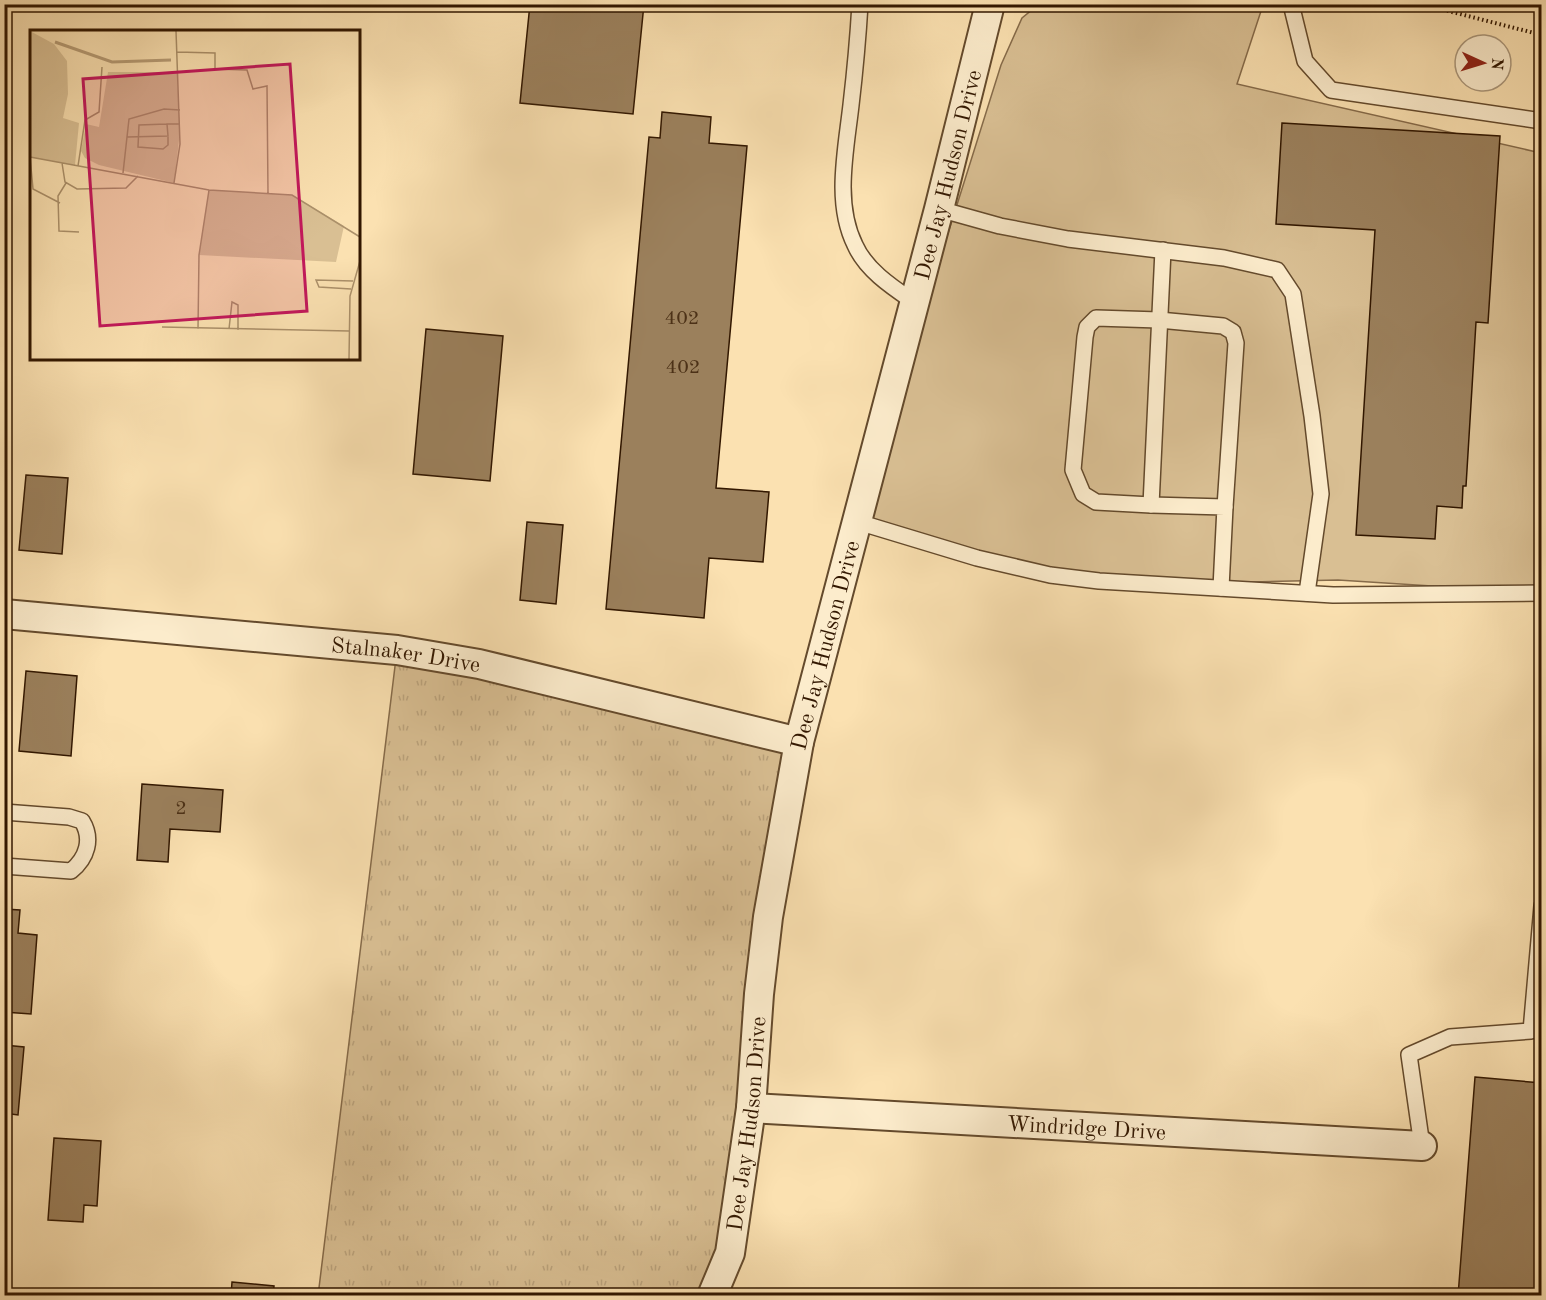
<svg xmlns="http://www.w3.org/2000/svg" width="1546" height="1300" viewBox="0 0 1546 1300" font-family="'Old Standard TT',serif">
<defs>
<pattern id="grass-tufts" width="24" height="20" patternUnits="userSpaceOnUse" patternTransform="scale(1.5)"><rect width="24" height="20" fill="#d9bf93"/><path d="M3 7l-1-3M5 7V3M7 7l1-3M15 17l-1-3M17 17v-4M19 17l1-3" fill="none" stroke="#bba37d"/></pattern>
</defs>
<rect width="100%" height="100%" fill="#fbe1b1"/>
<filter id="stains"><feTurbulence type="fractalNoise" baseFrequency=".00333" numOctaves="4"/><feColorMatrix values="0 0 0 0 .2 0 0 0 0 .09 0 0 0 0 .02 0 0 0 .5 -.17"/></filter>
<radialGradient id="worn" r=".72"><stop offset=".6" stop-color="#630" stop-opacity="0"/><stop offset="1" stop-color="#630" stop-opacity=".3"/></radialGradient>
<path fill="url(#grass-tufts)" stroke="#866b4a" stroke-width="1.5" d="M397,650L799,742L712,1295L318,1296Z"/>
<path fill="#d9bf93" stroke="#866b4a" stroke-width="1.5" d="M1038,5H1263L1237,84L1541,153V593L1338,580L1169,584L1099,581L858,522L865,497L1001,65L1022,18Z"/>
<g fill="#9b805c" stroke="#321700" stroke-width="1.5">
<path d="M530,4H644L633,114L520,103Z"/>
<path d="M662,112L711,117L709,143L747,146L716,488L769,492L763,562L709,558L704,618L606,609L649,137L660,138Z"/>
<path d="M1282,123L1500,136L1488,323L1476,322L1466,486H1463L1462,508L1437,506L1435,539L1356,535L1375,230L1276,224Z"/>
<path d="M426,329L503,336L490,481L413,474Z"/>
<path d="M26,475L68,478L62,554L19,550Z"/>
<path d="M527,522L563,525L556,604L520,600Z"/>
<path d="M26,671L77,676L71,756L19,751Z"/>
<path d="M142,784L223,790L220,832L170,829L168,862L137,860Z"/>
<path d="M4,909L20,910L18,933L37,935L31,1014L4,1012Z"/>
<path d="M4,1045L24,1047L18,1115L4,1113Z"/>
<path d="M1475,1077L1542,1083V1296H1458Z"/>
<path d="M54,1138L101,1141L97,1206L84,1205L83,1222L48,1220Z"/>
<path d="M232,1282L274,1286L273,1296H231Z"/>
</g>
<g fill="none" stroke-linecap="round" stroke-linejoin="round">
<defs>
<g id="service">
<path d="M860,4C858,38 855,71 851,105C846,150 834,203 855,245C866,270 892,287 914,302"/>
<path d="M1291,4L1305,61L1331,90L1542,121"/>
<path d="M939,209L1000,226L1068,239L1224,258L1277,270L1293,294L1312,416L1321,494L1307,593"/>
<path d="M1163,250L1151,505L1225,507L1221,588"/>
<path d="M1151,505L1096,502L1083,494L1073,470L1085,337L1087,327L1096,318L1159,320L1223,326L1233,332L1236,343L1225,507"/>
<path d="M858,522L977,558L1050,575L1099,581L1333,595L1542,593"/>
<path d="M4,812L69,817L82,821C93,839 87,858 71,871L4,866"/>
<path d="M1422,1146L1409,1055L1450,1037L1531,1031L1542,906"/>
</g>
<g id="minor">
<path id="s1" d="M4,614L397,650L479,664L799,742"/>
<path id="s2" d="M751,1108L1422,1146"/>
<path id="s3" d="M712,1296L730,1253L751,1108L759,994L768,917L799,742L939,209L990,4"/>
</g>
</defs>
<use href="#service" stroke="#644a2c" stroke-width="18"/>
<use href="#minor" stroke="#644a2c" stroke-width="32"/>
<path stroke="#321700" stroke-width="4" stroke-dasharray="1.5 3" stroke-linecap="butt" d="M1421,4L1542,35"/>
<use href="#service" stroke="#fceccc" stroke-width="15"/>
<use href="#minor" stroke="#fceccc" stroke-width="28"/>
</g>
<g text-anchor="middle" stroke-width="5" stroke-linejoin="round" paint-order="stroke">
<g font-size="20" fill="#4c3117">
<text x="682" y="324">402</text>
<text x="683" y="373">402</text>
<text x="181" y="814">2</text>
</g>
<g font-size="22" fill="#321700" stroke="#fceccc">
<text dy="8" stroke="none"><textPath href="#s3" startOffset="1149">Dee Jay Hudson Drive</textPath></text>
<text dy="8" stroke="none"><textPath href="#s3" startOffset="663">Dee Jay Hudson Drive</textPath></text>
<text dy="8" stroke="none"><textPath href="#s1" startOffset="404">Stalnaker Drive</textPath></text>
<text dy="8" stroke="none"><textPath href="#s3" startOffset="177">Dee Jay Hudson Drive</textPath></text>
<text dy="8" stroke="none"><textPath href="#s2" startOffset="336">Windridge Drive</textPath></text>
</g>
</g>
<g transform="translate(30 30)">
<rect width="330" height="330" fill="#fbe1b1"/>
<path d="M0,1L24,14L37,31L38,64L33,88L49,93L45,135L0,127ZM179,160L262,165L314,196L306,232L169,225Z" fill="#d9bf93"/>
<path d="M0,18L22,31L25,55L0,52ZM78,42H147L150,102L144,153L69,135L55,128L51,121L56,94L69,97ZM0,74L20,80L17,90L0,102Z" fill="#d9bf93"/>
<path fill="none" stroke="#b79c75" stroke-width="3" d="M25,12L82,32L141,30"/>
<path fill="none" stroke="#ab906a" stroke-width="1.5" d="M147,22L185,23V39L217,40L223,59L237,56L238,163M137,94L109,95L108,117L133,119L138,115V106M97,107L138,106L137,94H150M0,127L179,160L262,165L330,207M0,127L3,159L30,173M32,133L35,152L47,159L96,158L108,146M48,136L55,90L69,82L72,37M93,143L99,89L134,79L150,80M36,153L28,166L29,201L49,202M144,153L150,114L146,1M321,259L289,257L286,250L323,251M132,297L319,301M168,299L169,225L179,160M199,299L202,272L208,275V300M319,329L320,266L330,231"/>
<path fill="#c2185b" fill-opacity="0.15" stroke="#c2185b" stroke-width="3" d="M260,34L277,281L70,296L53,49Z"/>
<rect width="330" height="330" fill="none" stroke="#321700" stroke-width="3"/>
</g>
<rect width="1546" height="1300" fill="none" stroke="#fbe1b1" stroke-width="24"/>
<rect x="6" y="6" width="1534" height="1288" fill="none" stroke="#321700" stroke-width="3"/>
<rect x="12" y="12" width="1522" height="1276" fill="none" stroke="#321700" stroke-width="1.5"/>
<g transform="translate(1483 63) rotate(94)"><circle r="28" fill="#fceccc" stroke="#ab977a" stroke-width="1.5"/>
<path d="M0-4.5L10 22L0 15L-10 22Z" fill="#8f2418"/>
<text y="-9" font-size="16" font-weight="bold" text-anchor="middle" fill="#321700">N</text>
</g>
<rect width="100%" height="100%" filter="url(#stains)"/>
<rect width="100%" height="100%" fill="url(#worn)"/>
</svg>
